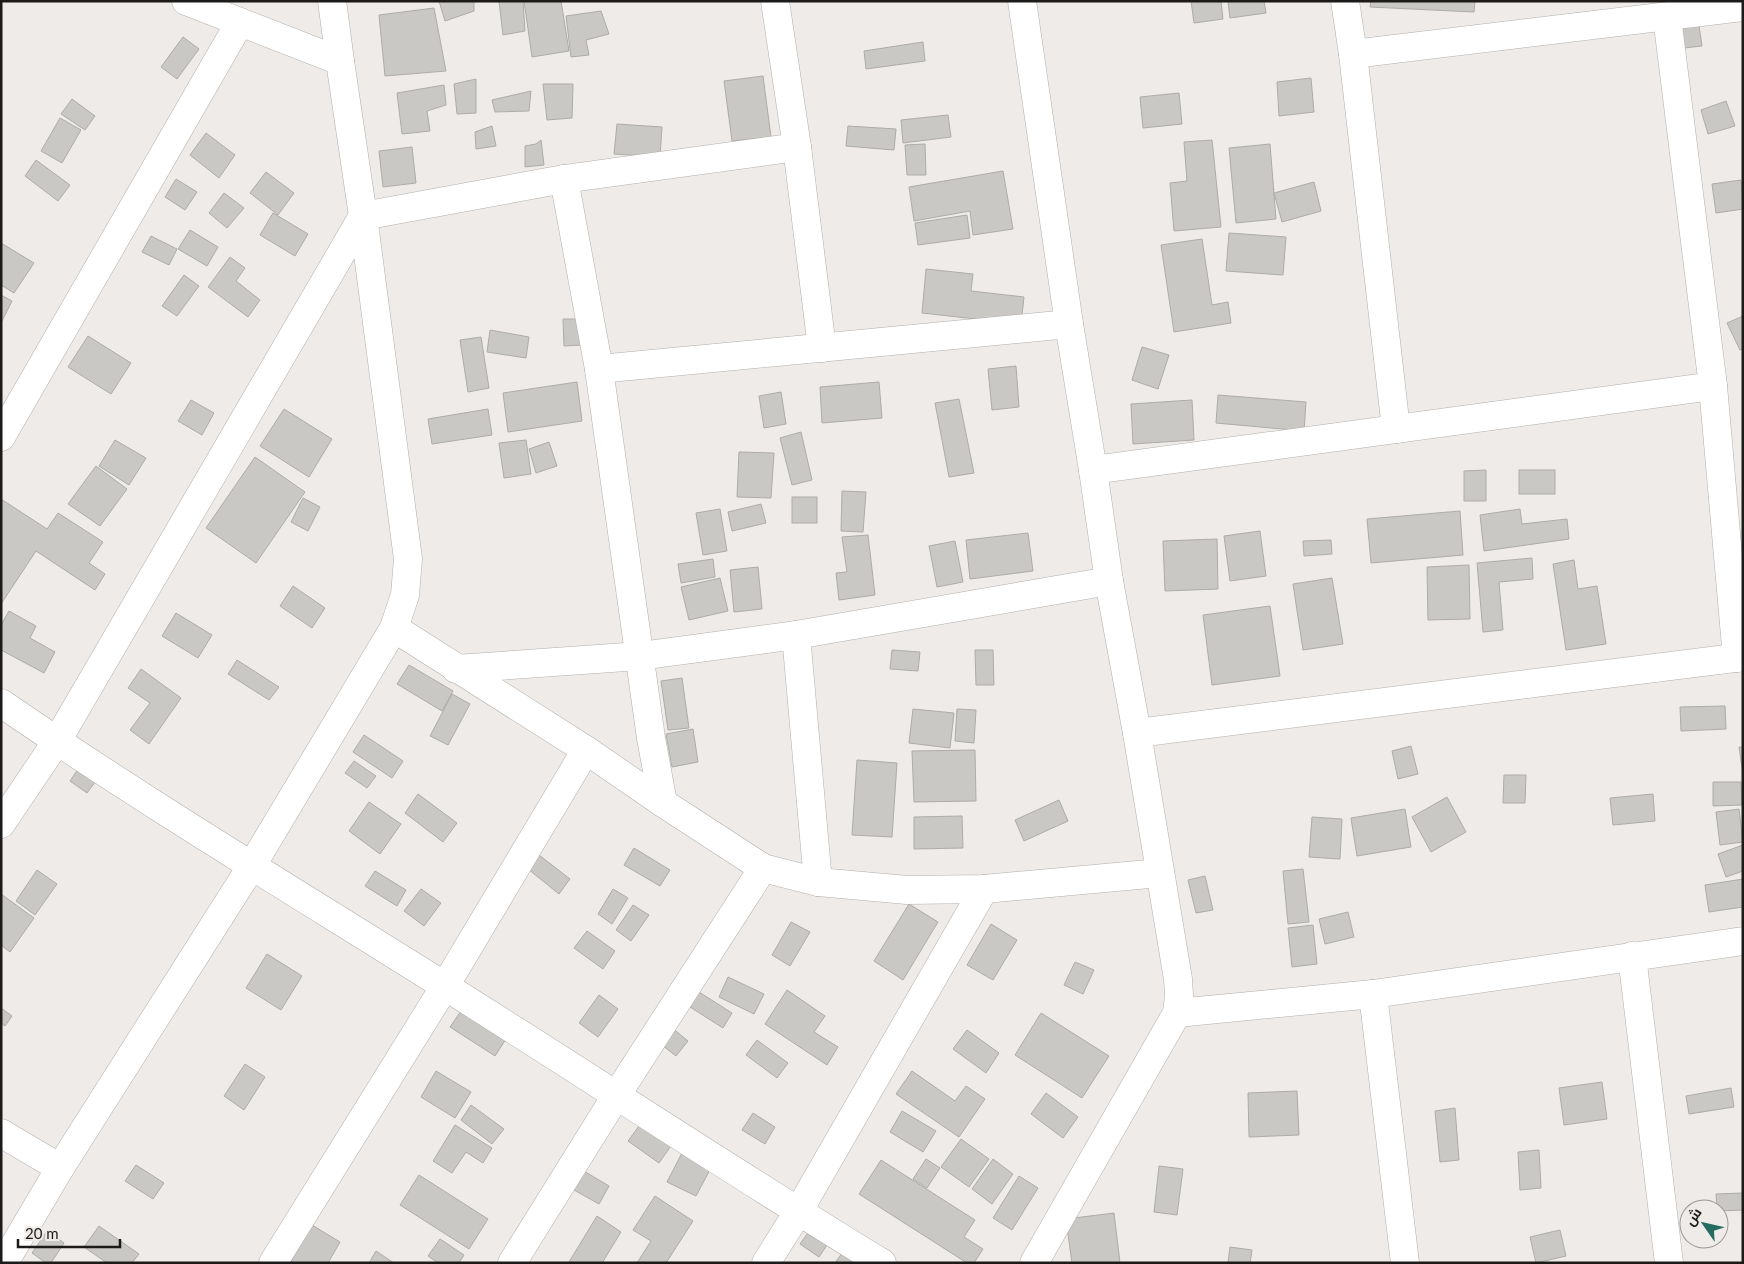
<svg xmlns="http://www.w3.org/2000/svg" width="1744" height="1264" viewBox="0 0 1744 1264" font-family="Lato,Cairo,sans-serif">
<rect width="100%" height="100%" fill="#eeebe8"/>
<g fill="#c9c8c5" stroke="#adaca9">
<path d="M439,1H474V11L445,21Z"/>
<path d="M499,1H523L525,31L503,35Z"/>
<path d="M524,1H561L569,51L532,57Z"/>
<path d="M1191,1H1221L1223,19L1194,23Z"/>
<path d="M1228,1H1264L1266,13L1230,18Z"/>
<path d="M1371,1H1475L1474,12L1370,7Z"/>
<path d="M434,8L446,71L385,76L379,15Z"/>
<path d="M601,11L609,34L586,40L589,55L571,57L566,16Z"/>
<path d="M1698,19L1702,46L1675,49L1672,21Z"/>
<path d="M183,37L199,49L177,79L161,67Z"/>
<path d="M923,42L925,61L866,69L864,51Z"/>
<path d="M763,76L771,137L732,141L724,81Z"/>
<path d="M1311,78L1314,112L1279,116L1277,82Z"/>
<path d="M476,79V113L457,114L454,84Z"/>
<path d="M543,84H573L572,118L547,120Z"/>
<path d="M444,85L446,105L427,111L430,131L402,134L397,93Z"/>
<path d="M531,91L529,111L495,112L492,100Z"/>
<path d="M1179,93L1182,124L1143,128L1140,97Z"/>
<path d="M72,99L95,116L85,130L61,114Z"/>
<path d="M1726,101L1735,126L1708,134L1701,110Z"/>
<path d="M948,115L951,137L903,143L901,120Z"/>
<path d="M60,118L81,130L62,163L41,151Z"/>
<path d="M617,124L662,127L660,157L614,154Z"/>
<path d="M492,126L496,146L476,149L475,132Z"/>
<path d="M848,126L896,129L894,150L846,146Z"/>
<path d="M206,133L235,155L219,178L190,155Z"/>
<path d="M541,140L544,165L525,167V146L536,144Z"/>
<path d="M1212,140L1221,227L1174,231L1170,183L1187,181L1184,142Z"/>
<path d="M925,144L926,175H907L905,145Z"/>
<path d="M1270,144L1276,219L1236,223L1229,148Z"/>
<path d="M412,147L416,183L383,187L379,151Z"/>
<path d="M36,160L70,185L58,201L25,176Z"/>
<path d="M1003,171L1013,229L973,235L970,211L914,221L909,187Z"/>
<path d="M266,172L294,193L278,215L250,193Z"/>
<path d="M176,179L197,192L185,210L165,197Z"/>
<path d="M1741,180L1743,209L1716,213L1712,184Z"/>
<path d="M1314,182L1321,211L1282,222L1274,193Z"/>
<path d="M224,193L244,208L227,228L209,213Z"/>
<path d="M273,213L308,234L295,256L260,235Z"/>
<path d="M967,215L970,238L918,245L915,223Z"/>
<path d="M190,230L218,247L207,266L178,249Z"/>
<path d="M1229,233L1286,237L1283,275L1226,271Z"/>
<path d="M151,236L177,249L169,265L142,252Z"/>
<path d="M1202,239L1212,305L1228,302L1231,323L1174,332L1161,245Z"/>
<path d="M1,243L34,263L14,293L1,285Z"/>
<path d="M230,257L245,268L236,281L260,300L248,317L208,287Z"/>
<path d="M926,269L973,274L971,291L1024,297L1021,324L922,313Z"/>
<path d="M184,275L199,286L177,316L162,306Z"/>
<path d="M1,295L12,301L2,321H1Z"/>
<path d="M1743,316V349L1740,350L1727,323Z"/>
<path d="M563,319H583L584,345L564,346Z"/>
<path d="M490,330L529,337L526,358L487,352Z"/>
<path d="M88,336L131,363L111,394L68,367Z"/>
<path d="M481,337L489,388L468,392L460,340Z"/>
<path d="M1142,347L1169,355L1158,389L1132,380Z"/>
<path d="M1016,366L1019,407L992,410L988,369Z"/>
<path d="M577,382L582,421L508,432L503,393Z"/>
<path d="M879,382L882,418L822,423L820,387Z"/>
<path d="M781,392L786,424L764,428L759,396Z"/>
<path d="M1218,395L1306,402L1304,431L1216,423Z"/>
<path d="M959,399L974,473L949,477L935,403Z"/>
<path d="M191,400L214,413L202,435L178,421Z"/>
<path d="M1192,400L1194,440L1133,444L1131,404Z"/>
<path d="M284,409L332,439L309,477L260,446Z"/>
<path d="M488,409L492,435L432,444L428,419Z"/>
<path d="M801,432L812,480L792,485L780,438Z"/>
<path d="M115,440L146,458L129,485L99,466Z"/>
<path d="M526,440L531,474L504,478L499,443Z"/>
<path d="M549,442L557,466L536,473L529,449Z"/>
<path d="M739,452L774,453L771,498L737,497Z"/>
<path d="M255,457L305,492L256,563L206,528Z"/>
<path d="M96,466L127,489L100,526L68,504Z"/>
<path d="M1486,470V501H1464V471Z"/>
<rect x="1519" y="470" width="36" height="24"/>
<path d="M842,491L866,492L863,532L841,531Z"/>
<rect x="792" y="497" width="25" height="26"/>
<path d="M303,498L320,507L308,531L291,522Z"/>
<path d="M1,499L47,529L58,513L103,542L89,563L105,574L95,590L36,551L1,604Z"/>
<path d="M761,504L766,523L732,531L728,512Z"/>
<path d="M720,509L727,551L703,555L696,513Z"/>
<path d="M1520,509L1522,524L1567,519L1569,539L1484,551L1480,515Z"/>
<path d="M1460,511L1463,555L1371,563L1367,519Z"/>
<path d="M1260,531L1266,576L1230,581L1224,536Z"/>
<path d="M1028,533L1033,571L970,579L966,540Z"/>
<path d="M868,535L875,595L839,600L836,573L847,572L842,537Z"/>
<path d="M1217,539L1218,589L1165,591L1163,541Z"/>
<path d="M1331,540L1332,554L1304,556L1303,541Z"/>
<path d="M955,541L963,582L937,587L929,546Z"/>
<path d="M1532,558L1533,579L1499,582L1503,630L1483,632L1477,563Z"/>
<path d="M713,559L715,577L681,583L678,564Z"/>
<path d="M1574,560L1578,589L1597,586L1606,644L1566,650L1553,564Z"/>
<path d="M1469,565L1470,619L1428,620L1427,567Z"/>
<path d="M758,567L762,609L734,612L730,570Z"/>
<path d="M720,578L728,611L689,620L681,587Z"/>
<path d="M1332,578L1343,644L1303,650L1293,584Z"/>
<path d="M293,586L325,608L312,628L280,606Z"/>
<path d="M1270,606L1280,676L1212,685L1203,615Z"/>
<path d="M9,611L36,626L30,638L55,652L44,673L1,650V625Z"/>
<path d="M176,613L212,635L198,658L162,636Z"/>
<path d="M892,650L920,652L918,671L890,669Z"/>
<path d="M975,650H993L994,685H976Z"/>
<path d="M237,660L279,687L269,700L228,674Z"/>
<path d="M409,665L453,691L442,711L397,684Z"/>
<path d="M141,669L181,698L149,744L130,730L150,703L128,688Z"/>
<path d="M682,678L689,728L668,730L661,681Z"/>
<path d="M452,694L470,704L448,745L430,736Z"/>
<path d="M1725,706L1726,729L1681,731L1680,707Z"/>
<path d="M913,709L954,713L950,748L909,743Z"/>
<path d="M957,709L976,710L974,743L955,741Z"/>
<path d="M693,729L698,762L672,767L666,734Z"/>
<path d="M364,735L403,761L392,778L353,752Z"/>
<path d="M1411,746L1418,774L1398,779L1392,751Z"/>
<path d="M1739,747H1743V774Z"/>
<path d="M975,750L976,801L914,802L912,751Z"/>
<path d="M89,753L107,766L87,793L70,781Z"/>
<path d="M857,760L897,763L892,837L852,835Z"/>
<path d="M354,761L376,776L367,788L345,773Z"/>
<path d="M1504,775H1526L1525,803H1503Z"/>
<path d="M1713,782H1741L1742,805L1713,806Z"/>
<path d="M418,794L457,823L443,842L405,813Z"/>
<path d="M1653,794L1655,821L1613,825L1610,798Z"/>
<path d="M1447,797L1466,832L1431,852L1412,817Z"/>
<path d="M1059,800L1068,821L1024,841L1015,820Z"/>
<path d="M369,802L401,824L380,854L349,831Z"/>
<path d="M1405,809L1411,847L1357,856L1351,818Z"/>
<path d="M1739,809L1743,842L1720,845L1716,812Z"/>
<path d="M962,816L963,848L914,849V817Z"/>
<path d="M1312,817L1342,819L1340,859L1309,857Z"/>
<path d="M1743,845V871L1726,877L1718,854Z"/>
<path d="M634,848L670,870L660,886L624,865Z"/>
<path d="M539,855L570,879L559,894L528,869Z"/>
<path d="M1303,869L1309,922L1288,924L1283,871Z"/>
<path d="M37,870L57,884L35,915L16,901Z"/>
<path d="M375,871L406,890L397,906L365,886Z"/>
<path d="M1205,876L1213,910L1196,913L1188,880Z"/>
<path d="M1743,879V907L1709,912L1705,885Z"/>
<path d="M421,889L441,903L424,926L404,911Z"/>
<path d="M613,889L628,898L612,924L598,914Z"/>
<path d="M1,894L34,918L10,952L1,945Z"/>
<path d="M909,904L938,922L903,980L874,961Z"/>
<path d="M633,905L649,915L631,941L616,930Z"/>
<path d="M1348,912L1354,937L1325,944L1319,919Z"/>
<path d="M791,922L810,932L790,966L772,955Z"/>
<path d="M991,924L1017,940L993,980L967,965Z"/>
<path d="M1313,925L1317,964L1292,967L1288,928Z"/>
<path d="M587,931L615,951L603,969L574,948Z"/>
<path d="M267,954L302,976L281,1010L246,988Z"/>
<path d="M1075,962L1094,970L1083,994L1064,985Z"/>
<path d="M728,977L764,994L754,1014L719,997Z"/>
<path d="M787,990L825,1016L814,1032L838,1047L827,1065L765,1024Z"/>
<path d="M699,992L732,1013L723,1028L690,1007Z"/>
<path d="M599,995L618,1009L598,1037L579,1023Z"/>
<path d="M1,1008L12,1016L5,1026L1,1023Z"/>
<path d="M461,1011L506,1039L495,1056L450,1027Z"/>
<path d="M1041,1013L1109,1056L1082,1098L1015,1055Z"/>
<path d="M671,1027L688,1041L676,1056L658,1042Z"/>
<path d="M967,1030L999,1053L986,1073L953,1049Z"/>
<path d="M757,1040L788,1063L777,1078L746,1055Z"/>
<path d="M245,1064L265,1077L244,1110L224,1096Z"/>
<path d="M436,1071L471,1092L455,1118L421,1097Z"/>
<path d="M912,1071L955,1101L966,1086L985,1099L959,1137L896,1094Z"/>
<path d="M1602,1082L1607,1119L1564,1125L1559,1088Z"/>
<path d="M1731,1088L1734,1107L1689,1114L1686,1096Z"/>
<path d="M1297,1091L1299,1135L1249,1137L1248,1093Z"/>
<path d="M1046,1093L1078,1117L1063,1138L1031,1114Z"/>
<path d="M471,1105L504,1129L492,1144L461,1120Z"/>
<path d="M1455,1108L1459,1160L1440,1162L1435,1111Z"/>
<path d="M902,1111L936,1131L923,1152L890,1132Z"/>
<path d="M753,1113L775,1127L765,1144L742,1130Z"/>
<path d="M642,1122L673,1143L659,1163L628,1141Z"/>
<path d="M455,1125L492,1148L483,1163L466,1152L452,1173L433,1161Z"/>
<path d="M961,1139L989,1159L969,1187L941,1167Z"/>
<path d="M1539,1150L1541,1188L1520,1190L1518,1152Z"/>
<path d="M683,1151L712,1166L696,1196L667,1182Z"/>
<path d="M926,1159L940,1168L927,1188L913,1179Z"/>
<path d="M993,1159L1013,1174L992,1204L972,1189Z"/>
<path d="M881,1160L975,1220L964,1237L983,1249L974,1263H967L859,1194Z"/>
<path d="M136,1165L164,1183L153,1199L125,1181Z"/>
<path d="M1159,1166L1183,1169L1177,1215L1154,1212Z"/>
<path d="M577,1167L609,1186L599,1204L567,1186Z"/>
<path d="M419,1175L488,1219L469,1249L400,1205Z"/>
<path d="M1019,1176L1038,1188L1012,1230L993,1218Z"/>
<path d="M1743,1193V1210L1719,1211L1717,1209L1716,1194Z"/>
<path d="M655,1196L693,1221L666,1263H637L651,1241L633,1230Z"/>
<path d="M1114,1213L1120,1263H1072L1066,1219Z"/>
<path d="M597,1216L621,1232L602,1263H571L569,1262Z"/>
<path d="M312,1225L340,1242L328,1263H294L291,1261Z"/>
<path d="M99,1226L139,1254L132,1263H107L84,1247Z"/>
<path d="M810,1230L829,1242L819,1257L800,1244Z"/>
<path d="M1560,1230L1566,1256L1536,1263L1530,1237Z"/>
<path d="M47,1231L64,1243L51,1263H46L32,1253Z"/>
<path d="M440,1239L464,1255L459,1263H438L428,1256Z"/>
<path d="M1230,1247L1252,1250L1250,1263H1228Z"/>
<path d="M845,1249L864,1263H835Z"/>
<path d="M376,1251L394,1263H369Z"/>
</g>
<g fill="none" stroke-linecap="round" stroke-linejoin="round">
<defs>
<g id="minor">
<path d="M332,1L340,61"/>
<path d="M775,1L797,147L822,348"/>
<path d="M1022,1L1069,324L1093,470L1109,581L1137,733L1178,979L1179,995L1177,1013"/>
<path d="M1345,1L1353,54L1396,429"/>
<path d="M1667,17L1713,386L1737,658"/>
<path d="M1353,54L1743,7"/>
<path d="M564,179L599,369L651,738L663,803"/>
<path d="M599,369L1069,324"/>
<path d="M1,437L240,22"/>
<path d="M1093,470L1713,386"/>
<path d="M394,628L586,750L663,803L763,868L818,882L907,890L984,889L1160,873"/>
<path d="M796,635L818,882"/>
<path d="M456,669L640,656L796,635L1109,581"/>
<path d="M1,703C145,802 295,892 443,985C590,1077 734,1173 882,1263"/>
<path d="M1137,733L1743,657"/>
<path d="M1,824L57,741L363,216L564,179L797,147"/>
<path d="M1632,956L1669,1263"/>
<path d="M1373,994L1405,1263"/>
<path d="M1,1133L60,1168"/>
<path d="M4,1263L60,1168L251,867L394,628L405,595L408,559L363,216L340,61L186,1"/>
<path d="M273,1263L445,986L586,750"/>
<path d="M512,1263L616,1096L763,868"/>
<path d="M766,1263L798,1212L984,889"/>
<path d="M1034,1263L1177,1013L1373,994L1743,941"/>
</g>
</defs>
<use href="#minor" stroke="#b2b0ad" stroke-width="29"/>
<use href="#minor" stroke="#fff" stroke-width="28"/>
</g>
<rect width="1744" height="1264" fill="none" stroke="#1c1b1a" stroke-width="5"/>
<g transform="translate(1704 1224) rotate(304)"><circle r="24" fill="#eeebe8" stroke="#9a9896"/>
<path d="M0-4L9 19L0 12L-9 19Z" fill="#256c60"/>
<text y="-8" font-size="14" font-weight="bold" text-anchor="middle" fill="#1c1b1a">ش</text>
</g>
<path d="M18 1239v8h102v-8" fill="none" stroke="#1c1b1a" stroke-width="2.5"/>
<text x="25" y="1239" font-size="15" fill="#1c1b1a" stroke="#eeebe8" stroke-width="4" paint-order="stroke">20 m</text>
</svg>
